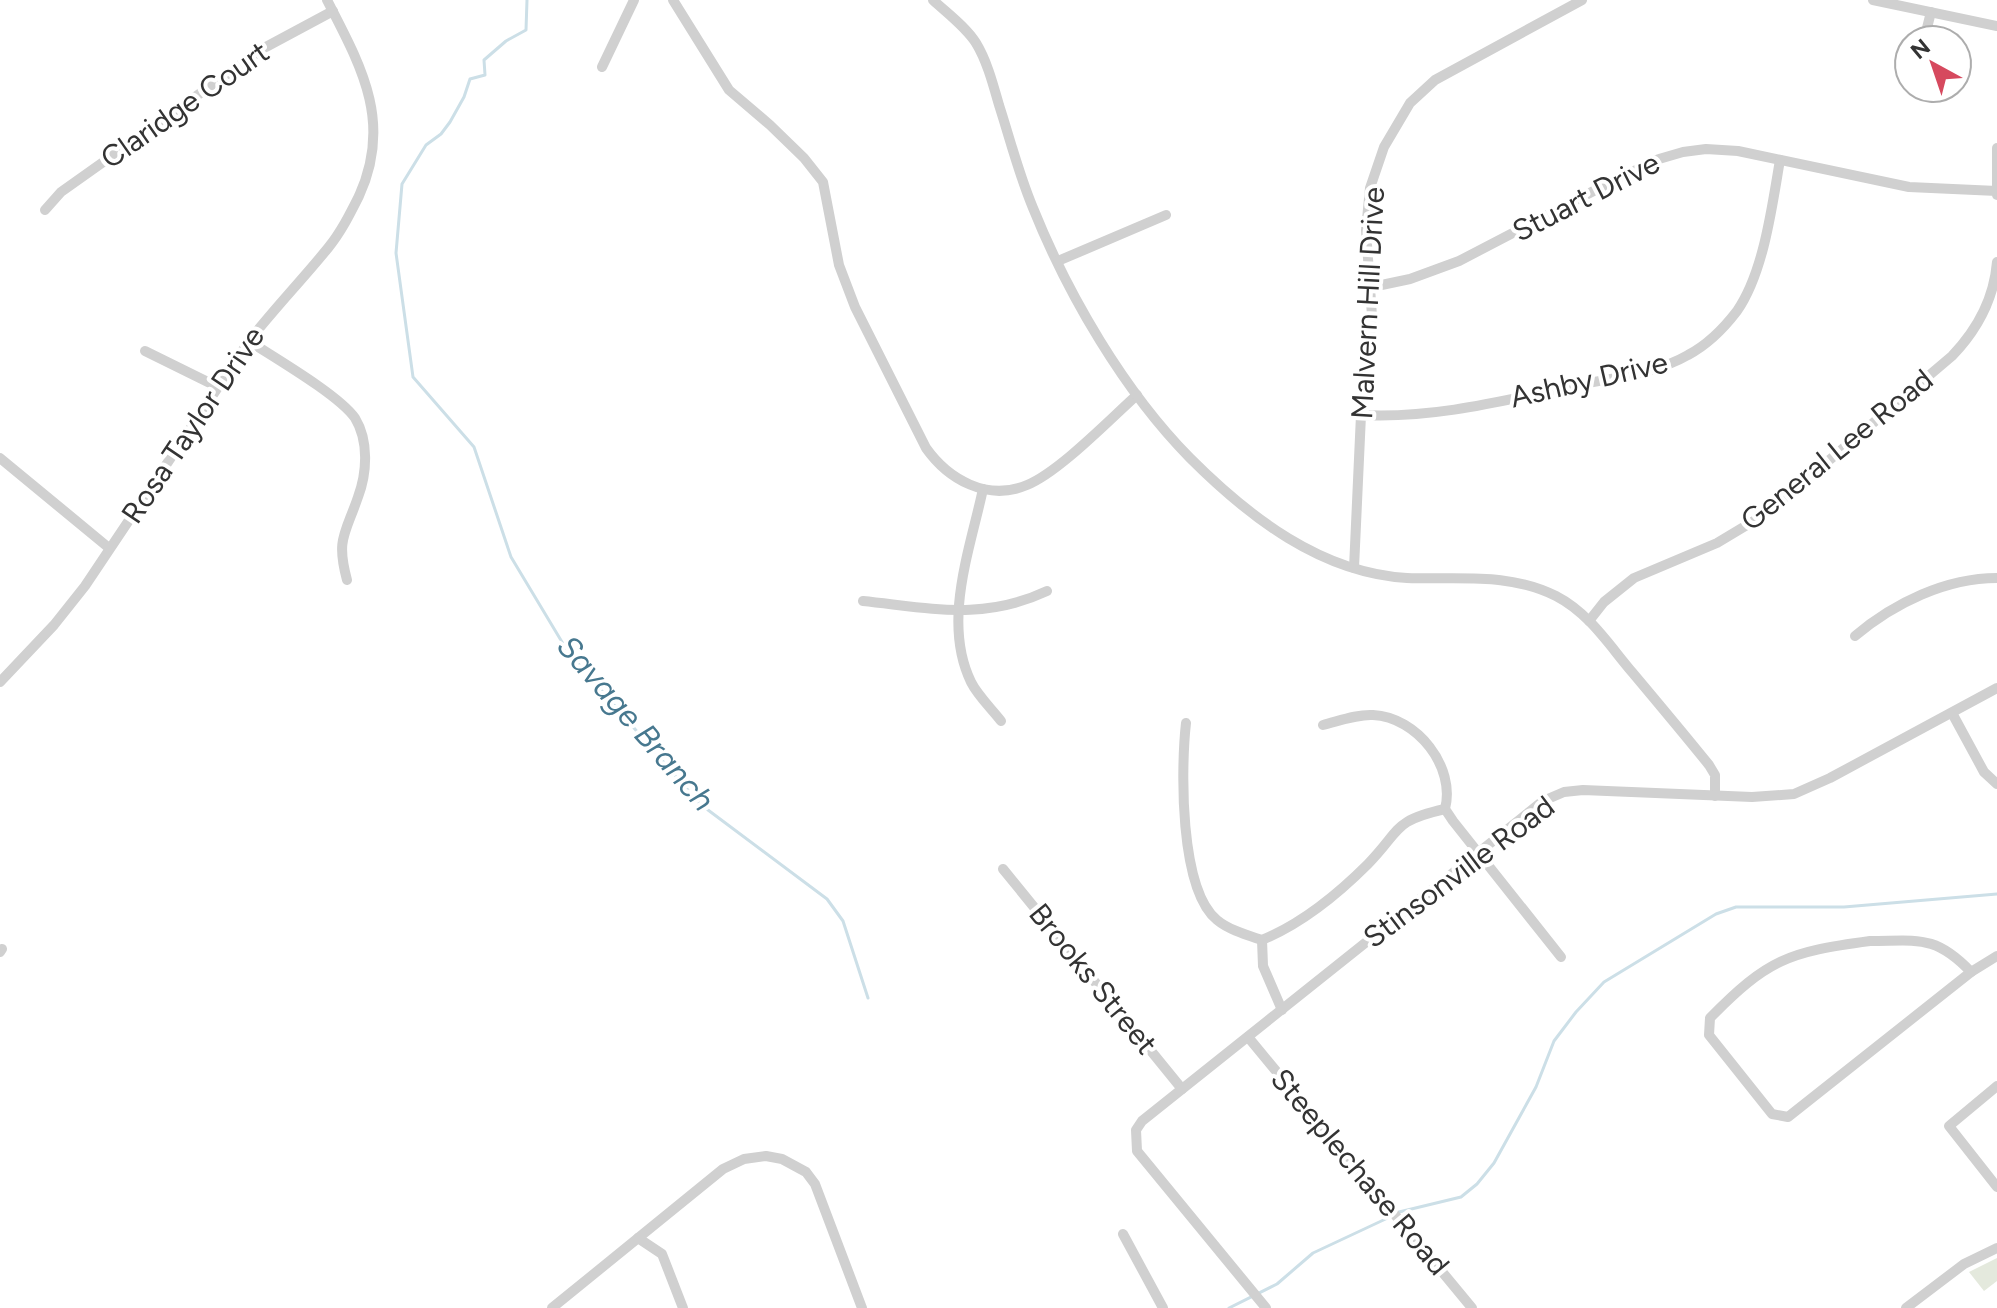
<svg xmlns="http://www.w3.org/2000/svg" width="1997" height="1308" viewBox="0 0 1997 1308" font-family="Figtree,sans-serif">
<rect width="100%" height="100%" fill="#fff"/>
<path fill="#e4e9dd" d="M1997,1258V1281L1984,1291L1969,1272Z"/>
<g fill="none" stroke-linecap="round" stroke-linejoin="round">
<g stroke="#ccdfe7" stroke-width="3">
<path d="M527,0L526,30L506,41L484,60L485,75L470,79L464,97L450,122L441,134L426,145L402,184L396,253L413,377L474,447L511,557L568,652L700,804L827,899L843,921L868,998"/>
<path d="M1399,1212L1461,1197L1477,1184L1494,1163L1536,1087L1554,1041L1576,1012L1604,982L1716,914L1736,907H1844L1997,894"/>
<path d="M1229,1308L1277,1284L1313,1253L1392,1216"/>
</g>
<g stroke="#d0d0d0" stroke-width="10">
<path d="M673,0L729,90L770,125L804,158L823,182L839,265L855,307L926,448C948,479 987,502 1027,485C1059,472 1109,420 1137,395"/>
<path d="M933,0C947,13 966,27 976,43C987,61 993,84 999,105C1010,139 1019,175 1033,208C1068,295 1124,391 1190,458C1249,517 1321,573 1407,578C1459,580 1508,572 1556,596C1589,613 1609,645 1632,672C1658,703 1684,734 1709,765L1715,775V796"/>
<path d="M1873,0L1997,26"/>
<path d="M1924,40L1931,12"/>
<path d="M602,67L634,0"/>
<path d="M1997,148V195"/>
<path d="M45,210L61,192L264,48L333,11"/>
<path d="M1058,261L1166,215"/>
<path d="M1372,287L1410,279L1459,261L1607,184L1659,159L1683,152L1706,149L1738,151L1909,187L1997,191"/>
<path d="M249,341C275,358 339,395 355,418C369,441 367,473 358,497C345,535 336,539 347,580"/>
<path d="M145,351L218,387"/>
<path d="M1361,415C1437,419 1510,399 1583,384C1618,377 1657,373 1688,355C1707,345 1724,328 1737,311C1764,272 1772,206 1780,160"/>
<path d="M0,458L109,548"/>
<path d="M983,489C970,550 942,622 971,682C978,696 991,708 1001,721"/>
<path d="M1354,568L1361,415L1372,316L1366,230L1370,188L1384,147L1410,103L1435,80L1582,0"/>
<path d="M863,601C931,608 983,621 1047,591"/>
<path d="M1589,621L1604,602L1634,578L1717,543L1767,513L1952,356C1977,330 1994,299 1997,262"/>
<path d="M1855,636C1894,603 1946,578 1997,578"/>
<path d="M0,682L54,625L85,586L249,341C274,309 302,280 328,248C341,232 350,214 359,196C393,122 361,66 327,0"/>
<path d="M1952,713L1984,772L1997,784"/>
<path d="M1186,723C1181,767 1179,889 1217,920C1229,930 1247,935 1262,940C1301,924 1338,894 1368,864C1402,829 1392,821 1445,809"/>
<path d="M1323,725C1339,721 1357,714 1373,715C1417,717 1456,767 1445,809L1453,821L1561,957"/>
<path d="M1003,869L1182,1089"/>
<path d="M1262,940L1263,966L1282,1010"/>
<path d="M1870,941C1917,941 1935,934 1971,972L1788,1117L1772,1114L1709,1035L1710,1018C1768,959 1788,952 1870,941Z"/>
<path d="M0,952L2,949"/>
<path d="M1971,972L1997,956"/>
<path d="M1248,1037L1472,1308"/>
<path d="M1997,1086L1949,1126L1997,1187"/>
<path d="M1123,1234L1163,1308"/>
<path d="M638,1238L662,1254L683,1308"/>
<path d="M552,1308L723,1169L744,1159L766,1156L782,1159L806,1172L815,1184L862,1308"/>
<path d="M1266,1308L1137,1151L1136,1130L1142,1121L1543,801L1564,792L1583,790L1752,797L1794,794L1830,778L1997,688"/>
<path d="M1906,1308L1964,1264L1997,1248"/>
</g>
</g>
<g text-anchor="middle" stroke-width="8" stroke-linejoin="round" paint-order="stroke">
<g font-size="30" fill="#333" stroke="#fff">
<text transform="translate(185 105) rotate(-35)" y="10">Claridge Court</text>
<text transform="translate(1586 197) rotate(-27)" y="10">Stuart Drive</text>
<text transform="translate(1368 303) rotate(-87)" y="10">Malvern Hill Drive</text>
<text transform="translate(1589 380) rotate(-13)" y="10">Ashby Drive</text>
<text transform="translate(193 425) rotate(-56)" y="10">Rosa Taylor Drive</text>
<text transform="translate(1837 450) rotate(-39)" y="10">General Lee Road</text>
<text transform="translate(1459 872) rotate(-37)" y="10">Stinsonville Road</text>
<text transform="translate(1093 979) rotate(51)" y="10">Brooks Street</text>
<text transform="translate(1360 1172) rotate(50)" y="10">Steeplechase Road</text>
</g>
<g font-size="32" font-style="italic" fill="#47788f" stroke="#fff">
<text transform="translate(636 723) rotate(49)" y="11">Savage Branch</text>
</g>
</g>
<g transform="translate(1933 64) rotate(320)"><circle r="38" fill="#ffffff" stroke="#adadad" stroke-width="2"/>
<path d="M0-6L14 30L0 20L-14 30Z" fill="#d6495e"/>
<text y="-12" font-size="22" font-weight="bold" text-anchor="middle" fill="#333333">N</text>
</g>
</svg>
